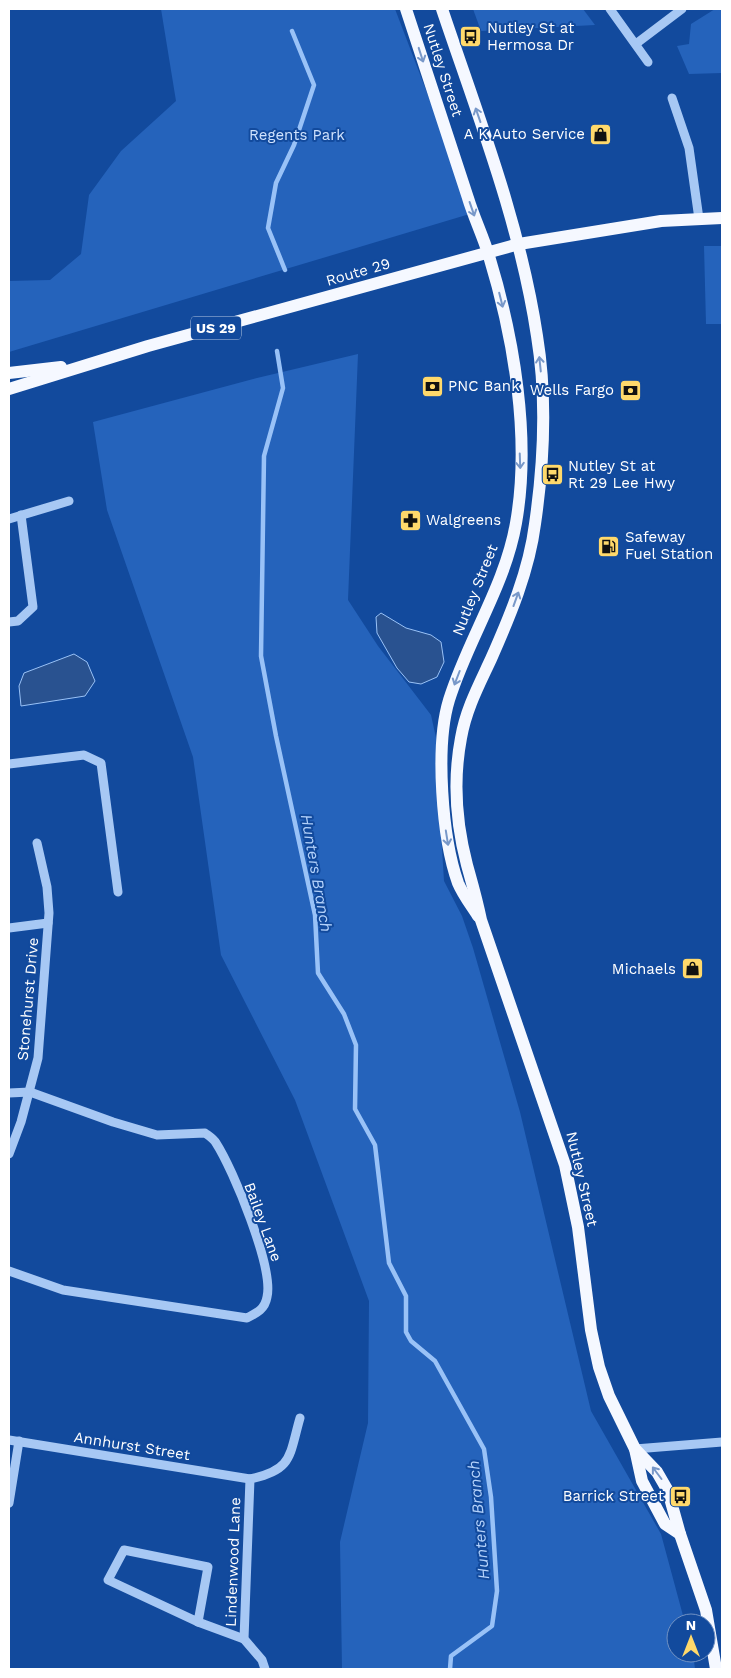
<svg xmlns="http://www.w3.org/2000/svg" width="731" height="1678" viewBox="0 0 731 1678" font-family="'Work Sans',sans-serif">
<rect width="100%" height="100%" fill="#124a9d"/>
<g fill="#2563bb">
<path d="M161,9H395L473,213L9,352V281L50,280L81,254L89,195L121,151L176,101Z"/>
<path d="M473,9H583L595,25L481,31Z"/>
<path d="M715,9H722V73L689,74L677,46L689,44L691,24Z"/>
<path d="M704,246H722V324H706Z"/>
<path d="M358,354L348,600L378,646L431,715L438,747L440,817L444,881L462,916L473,948L520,1112L591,1411L661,1534L685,1623H676V1653H693L695,1669H342L340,1542L368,1423L369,1301L295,1100L221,955L193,757L107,510L93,422L257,378Z"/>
</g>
<g fill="#295290" stroke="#99c2f7">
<path d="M381,613L406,628L431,635L441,642L444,662L437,677L421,684L409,682L397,668L377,633L376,617Z"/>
<path d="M74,654L87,662L95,681L85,696L21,706L19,686L24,673Z"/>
</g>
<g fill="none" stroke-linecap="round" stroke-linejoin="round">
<g stroke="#99c2f7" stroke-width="4.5">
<path d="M285,270L268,228L276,183L294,145L314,85L292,31"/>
<path d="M277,351L283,388L264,456L261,656L276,736L315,915L318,973L344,1014L356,1045L355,1109L375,1145L389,1263L406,1296V1332L411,1341L435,1361L484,1449L491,1497L497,1591L492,1626L451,1656L450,1669"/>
</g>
<g stroke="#a7c8f4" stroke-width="9">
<path d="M610,9L648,62"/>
<path d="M637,43L682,9"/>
<path d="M672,98L689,148L699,219"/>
<path d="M9,519L69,501"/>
<path d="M9,622L18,621L33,607L21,515"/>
<path d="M9,764L84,755L101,763L118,892"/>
<path d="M9,928L48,923"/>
<path d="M9,1093L30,1092L113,1122L157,1135L205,1133C209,1136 214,1139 216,1143C233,1169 274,1268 267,1297C265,1309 257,1313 247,1318L63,1290L9,1271"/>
<path d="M9,1154L21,1122L38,1058L49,913L47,887L37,843"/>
<path d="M9,1440L250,1479C293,1470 289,1456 300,1418"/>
<path d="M635,1449L722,1442"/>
<path d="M250,1479L244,1639L262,1660L265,1669"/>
<path d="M9,1503L19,1441"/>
<path d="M124,1550L208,1567L198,1622L108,1580Z"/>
<path d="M198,1622L244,1639"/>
</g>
<g stroke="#f5f8ff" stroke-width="12">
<path d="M406,9C427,72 447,135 468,198C474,218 483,236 489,256C514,338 531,438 516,523C505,586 468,639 449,700C435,746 442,838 458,883C463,895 471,905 478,916"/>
<path d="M442,9C478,116 520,223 537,336C547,397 544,462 535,524C529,571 510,616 491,659C479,685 466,709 461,738C453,780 456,823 467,865C472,883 477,900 481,920L565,1165L578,1227L591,1330L599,1367L609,1396L635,1449L642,1481L665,1524L680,1534"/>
<path d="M9,373L61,367"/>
<path d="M9,389L148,346L519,244L661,221L722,218"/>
<path d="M635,1449L657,1472L668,1491L680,1534L706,1610L716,1669"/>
</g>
</g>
<defs><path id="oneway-shaft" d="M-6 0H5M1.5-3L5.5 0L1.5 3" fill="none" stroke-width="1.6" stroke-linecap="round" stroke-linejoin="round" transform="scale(1.25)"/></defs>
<g stroke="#7898c9">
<use href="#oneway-shaft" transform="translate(421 55) rotate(72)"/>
<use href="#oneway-shaft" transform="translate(478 115) rotate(-109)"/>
<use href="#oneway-shaft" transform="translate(472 209) rotate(71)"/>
<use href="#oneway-shaft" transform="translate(501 300) rotate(76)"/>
<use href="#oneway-shaft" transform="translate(540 364) rotate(-96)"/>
<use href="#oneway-shaft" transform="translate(520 461) rotate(88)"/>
<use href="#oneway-shaft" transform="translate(516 599) rotate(-70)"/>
<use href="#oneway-shaft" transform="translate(457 678) rotate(111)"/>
<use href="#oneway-shaft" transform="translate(447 838) rotate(81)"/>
<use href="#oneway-shaft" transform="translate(657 1473) rotate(-127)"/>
</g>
<defs>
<symbol id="bus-square" viewBox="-11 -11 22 22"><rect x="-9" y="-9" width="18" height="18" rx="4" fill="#ffd96b" stroke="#124a9d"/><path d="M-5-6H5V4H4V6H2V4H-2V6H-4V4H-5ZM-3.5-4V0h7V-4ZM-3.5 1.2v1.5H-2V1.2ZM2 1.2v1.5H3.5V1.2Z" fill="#111"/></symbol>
<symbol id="shop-square" viewBox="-11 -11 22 22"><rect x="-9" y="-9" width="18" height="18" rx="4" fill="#ffd96b" stroke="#124a9d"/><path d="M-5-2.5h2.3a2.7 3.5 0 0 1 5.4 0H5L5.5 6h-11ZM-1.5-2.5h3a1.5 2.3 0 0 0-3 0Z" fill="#111"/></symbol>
<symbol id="bank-square" viewBox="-11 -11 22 22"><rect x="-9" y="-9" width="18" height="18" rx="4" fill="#ffd96b" stroke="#124a9d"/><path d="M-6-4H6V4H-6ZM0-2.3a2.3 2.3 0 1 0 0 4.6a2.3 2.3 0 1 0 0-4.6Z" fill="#111"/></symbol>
<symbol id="pharmacy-square" viewBox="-11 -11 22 22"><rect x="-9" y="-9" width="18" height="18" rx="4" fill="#ffd96b" stroke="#124a9d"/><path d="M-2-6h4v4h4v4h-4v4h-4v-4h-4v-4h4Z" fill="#111"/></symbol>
<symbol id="fuel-square" viewBox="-11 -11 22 22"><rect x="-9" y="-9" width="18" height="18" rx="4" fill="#ffd96b" stroke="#124a9d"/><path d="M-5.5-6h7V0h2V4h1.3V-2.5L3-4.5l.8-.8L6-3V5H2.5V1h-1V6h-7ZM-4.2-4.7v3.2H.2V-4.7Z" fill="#111"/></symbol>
</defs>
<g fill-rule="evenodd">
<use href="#bus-square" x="458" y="24" width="25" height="25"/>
<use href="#shop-square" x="588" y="122" width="25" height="25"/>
<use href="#bank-square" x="420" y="374" width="25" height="25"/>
<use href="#bank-square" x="618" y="378" width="25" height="25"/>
<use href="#bus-square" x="540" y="462" width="25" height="25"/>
<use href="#pharmacy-square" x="398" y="508" width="25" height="25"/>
<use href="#fuel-square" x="596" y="534" width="25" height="25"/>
<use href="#shop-square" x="680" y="956" width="25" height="25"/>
<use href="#bus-square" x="668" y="1484" width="25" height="25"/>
</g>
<g text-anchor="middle" stroke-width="4" stroke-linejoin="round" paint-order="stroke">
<rect fill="#124a9d" stroke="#b8c9e2" stroke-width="1" x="191" y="316.5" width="50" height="23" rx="4"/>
<g font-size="14" font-weight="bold" fill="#fff">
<text x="216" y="333">US 29</text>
</g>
<g font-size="15" fill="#fff" stroke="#124a9d" text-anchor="start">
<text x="487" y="33">Nutley St at<tspan x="487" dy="17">Hermosa Dr</tspan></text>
<text x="585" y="139" text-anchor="end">A K Auto Service</text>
<text x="448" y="391">PNC Bank</text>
<text x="614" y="395" text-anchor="end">Wells Fargo</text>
<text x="568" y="471">Nutley St at<tspan x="568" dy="17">Rt 29 Lee Hwy</tspan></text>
<text x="426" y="525">Walgreens</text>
<text x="625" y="542">Safeway<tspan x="625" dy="17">Fuel Station</tspan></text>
<text x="676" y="974" text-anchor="end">Michaels</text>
<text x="664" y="1501" text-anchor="end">Barrick Street</text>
</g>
<g font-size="15" fill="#fff" stroke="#124a9d">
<text transform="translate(443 70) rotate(72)" y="5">Nutley Street</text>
<text transform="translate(358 272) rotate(-16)" y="5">Route 29</text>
<text transform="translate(475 590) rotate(-68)" y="5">Nutley Street</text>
<text transform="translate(28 999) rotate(-85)" y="5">Stonehurst Drive</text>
<text transform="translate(582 1179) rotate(77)" y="5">Nutley Street</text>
<text transform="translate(263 1222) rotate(70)" y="5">Bailey Lane</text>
<text transform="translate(132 1446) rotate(9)" y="5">Annhurst Street</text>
<text transform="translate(233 1562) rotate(-88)" y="5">Lindenwood Lane</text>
</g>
<g font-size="15" fill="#d0e3fe" stroke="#124a9d">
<text x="297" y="140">Regents Park</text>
</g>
<g font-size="16" font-style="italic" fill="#b4d2fb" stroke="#124a9d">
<text transform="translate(317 873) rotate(80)" y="6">Hunters Branch</text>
<text transform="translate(478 1520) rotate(-95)" y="6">Hunters Branch</text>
</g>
</g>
<rect width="731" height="1678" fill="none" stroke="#ffffff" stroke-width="20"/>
<g transform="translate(691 1638)"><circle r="24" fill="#124a9d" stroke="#7192c4"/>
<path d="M0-4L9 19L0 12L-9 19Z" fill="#ffd96b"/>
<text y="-8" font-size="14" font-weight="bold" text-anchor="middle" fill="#ffffff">N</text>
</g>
</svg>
